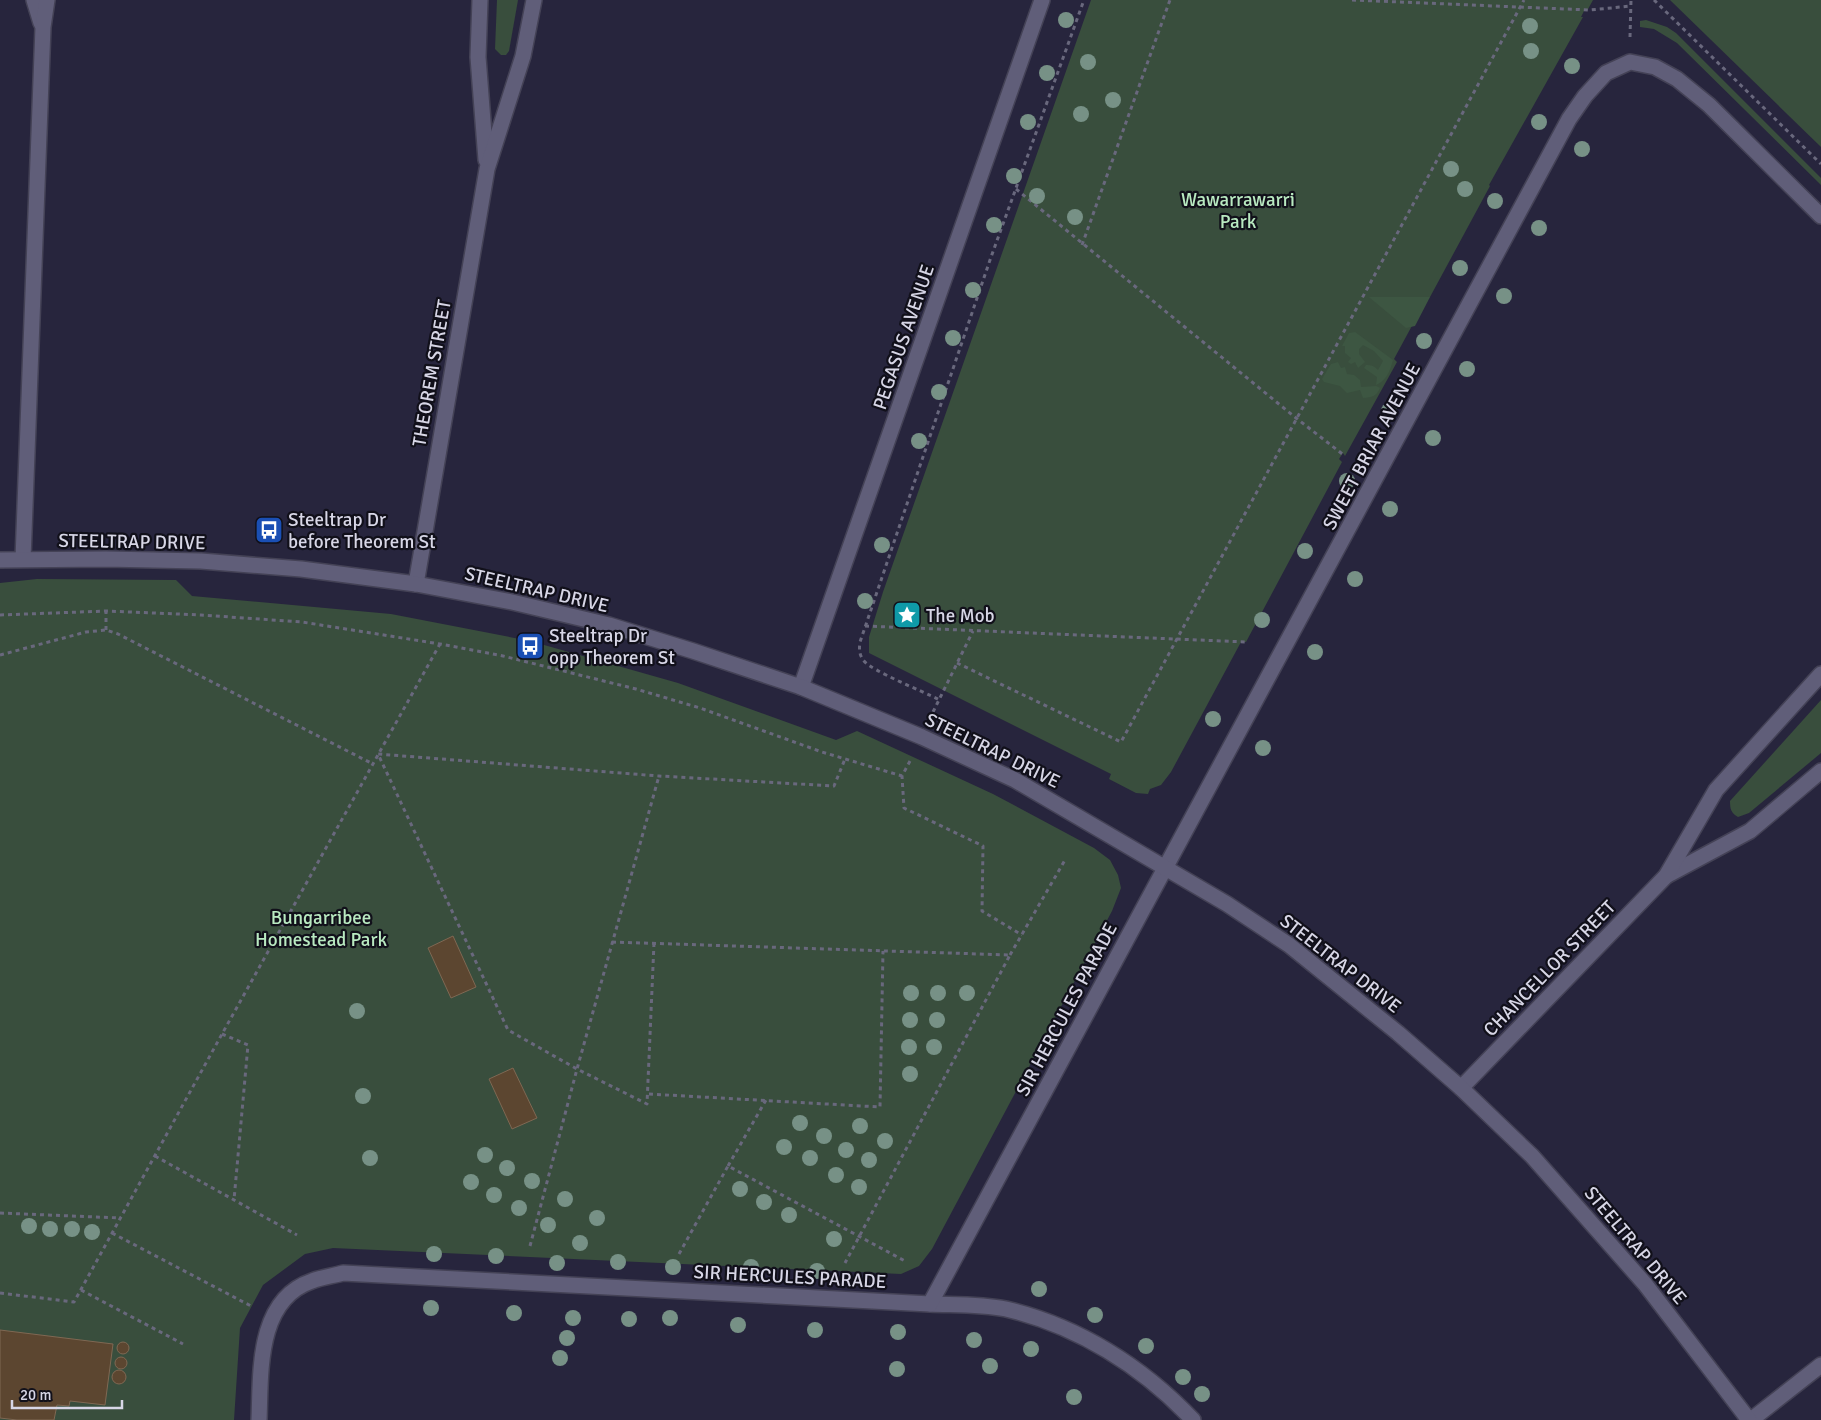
<svg xmlns="http://www.w3.org/2000/svg" width="1821" height="1420" viewBox="0 0 1821 1420" font-family="Signika,sans-serif">
<rect width="100%" height="100%" fill="#27253d"/>
<g fill="#394e3d">
<path d="M497,0H518L509,51L506,55H501L495,49Z"/>
<path d="M1091,0H1593L1587,11H1584L1581,17H1583L1489,185L1490,186L1430,297L1427,298L1394,359L1397,362L1345,456L1343,453L1339,459L1342,462L1246,642H1241L1171,772L1161,785L1150,789L1148,794L1136,793L1109,779L1111,774L869,653V637L883,592Z"/>
<path d="M1670,0H1821V147Z"/>
<path d="M1646,20L1667,27L1676,33L1821,178V185L1677,43L1654,29L1640,27V21Z"/>
<path d="M37,579L176,580L192,596L391,614L530,641L678,683L836,740L857,731L993,794L1094,848L1110,860L1118,875L1121,888L1112,911L932,1249L919,1266L901,1274L333,1248L305,1254L263,1285L240,1328L234,1420H0V583Z"/>
<path d="M1821,700V753L1749,813L1738,817C1731,813 1730,809 1730,801Z"/>
</g>
<g fill="#3d5642">
<path d="M1369,297H1430L1415,326L1406,328Z"/>
<path d="M1355,332L1393,360C1390,371 1387,380 1376,385L1377,377L1364,368L1366,365C1372,365 1374,366 1378,370L1383,361L1374,351L1363,345L1359,349V354L1365,362L1358,368L1355,362L1351,364L1348,362L1351,358L1345,353V346H1342L1349,333Z"/>
<path d="M1338,362L1341,368L1345,367L1347,374L1354,375L1360,380L1361,387L1376,386L1380,388C1376,397 1372,397 1363,398L1360,390L1347,393L1340,386L1324,382L1322,379L1331,364Z"/>
</g>
<g fill="#5c4630" stroke="#7f6853">
<path d="M453,936L476,987L451,998L428,948Z"/>
<path d="M513,1068L537,1118L512,1129L489,1079Z"/>
<path d="M0,1330L113,1344L105,1405L70,1401L69,1406L57,1405L54,1420H17L0,1418Z"/>
<circle cx="123" cy="1348" r="6"/>
<circle cx="121" cy="1363" r="6"/>
<circle cx="119" cy="1377" r="7"/>
</g>
<g fill="none" stroke-linecap="round" stroke-linejoin="round">
<defs>
<g id="street">
<path d="M34,0L41,23"/>
<path d="M480,0L478,57L486,160"/>
<path d="M23,559L43,27L47,0"/>
<path d="M416,584L487,169L523,56L534,0"/>
<path d="M801,687L1042,0"/>
<path d="M1666,876L1750,831L1821,771"/>
<path d="M1461,1088L1666,876L1716,790L1821,674"/>
<path d="M930,1304C955,1305 981,1304 1006,1309C1078,1326 1142,1366 1193,1420"/>
<path d="M259,1420C261,1373 256,1300 312,1281C322,1277 333,1276 343,1273L930,1304L1569,119L1585,96L1606,73L1630,62L1655,67L1677,79L1709,105L1821,216"/>
<path d="M1751,1420L1821,1365"/>
</g>
<path id="secondary" d="M0,560L106,559L201,561L301,569L416,584L512,602L609,625L693,651L801,687L922,737L1015,780L1227,904L1289,945L1398,1033L1461,1088L1532,1156L1645,1284L1749,1420"/>
</defs>
<use href="#street" stroke="#444256" stroke-width="18"/>
<use href="#secondary" stroke="#444256" stroke-width="18"/>
<g stroke="#69687d" stroke-width="3" stroke-dasharray="4 4" stroke-linecap="butt">
<path d="M1352,0L1590,10L1631,6"/>
<path d="M1654,0L1821,164"/>
<path d="M1630,37L1631,0"/>
<path d="M1016,189L1296,418L1345,456"/>
<path d="M1082,245L1170,0"/>
<path d="M0,615L106,611L201,615L302,622L440,644L503,656L636,689L700,708L822,752L902,776"/>
<path d="M865,626L1246,642"/>
<path d="M106,630V611"/>
<path d="M0,655L86,632L106,630L118,634L373,764"/>
<path d="M957,663L1121,742L1524,0"/>
<path d="M938,699C924,692 872,671 864,661C859,655 859,649 860,642L990,260L1084,0"/>
<path d="M933,712L973,631"/>
<path d="M910,761L902,776L904,808L983,846L982,911L1022,935"/>
<path d="M612,942L1010,955L845,1263"/>
<path d="M654,943L647,1104L577,1069L508,1030L378,754L659,776L834,786L845,759"/>
<path d="M1010,955L1065,860"/>
<path d="M222,1034L248,1045L234,1200"/>
<path d="M649,1094L880,1107L883,951"/>
<path d="M155,1156L297,1235"/>
<path d="M728,1166L766,1100"/>
<path d="M0,1213L121,1218"/>
<path d="M112,1233L251,1306"/>
<path d="M530,1246L577,1069L659,776"/>
<path d="M679,1254L728,1166L905,1261"/>
<path d="M81,1290L183,1344"/>
<path d="M0,1293L74,1302L222,1034L440,644"/>
</g>
<use href="#street" stroke="#605e79" stroke-width="15"/>
<use href="#secondary" stroke="#605e79" stroke-width="15"/>
</g>
<g fill="#779186">
<circle cx="1066" cy="20" r="8"/>
<circle cx="1530" cy="26" r="8"/>
<circle cx="1531" cy="51" r="8"/>
<circle cx="1088" cy="62" r="8"/>
<circle cx="1572" cy="66" r="8"/>
<circle cx="1047" cy="73" r="8"/>
<circle cx="1113" cy="100" r="8"/>
<circle cx="1081" cy="114" r="8"/>
<circle cx="1028" cy="122" r="8"/>
<circle cx="1539" cy="122" r="8"/>
<circle cx="1582" cy="149" r="8"/>
<circle cx="1451" cy="169" r="8"/>
<circle cx="1014" cy="176" r="8"/>
<circle cx="1465" cy="189" r="8"/>
<circle cx="1037" cy="196" r="8"/>
<circle cx="1495" cy="201" r="8"/>
<circle cx="1075" cy="217" r="8"/>
<circle cx="994" cy="225" r="8"/>
<circle cx="1539" cy="228" r="8"/>
<circle cx="1460" cy="268" r="8"/>
<circle cx="973" cy="290" r="8"/>
<circle cx="1504" cy="296" r="8"/>
<circle cx="953" cy="338" r="8"/>
<circle cx="1424" cy="341" r="8"/>
<circle cx="1467" cy="369" r="8"/>
<circle cx="939" cy="392" r="8"/>
<circle cx="1389" cy="411" r="8"/>
<circle cx="1433" cy="438" r="8"/>
<circle cx="919" cy="441" r="8"/>
<circle cx="1347" cy="481" r="8"/>
<circle cx="1390" cy="509" r="8"/>
<circle cx="882" cy="545" r="8"/>
<circle cx="1305" cy="551" r="8"/>
<circle cx="1355" cy="579" r="8"/>
<circle cx="865" cy="601" r="8"/>
<circle cx="1262" cy="620" r="8"/>
<circle cx="1315" cy="652" r="8"/>
<circle cx="1213" cy="719" r="8"/>
<circle cx="1263" cy="748" r="8"/>
<circle cx="911" cy="993" r="8"/>
<circle cx="938" cy="993" r="8"/>
<circle cx="967" cy="993" r="8"/>
<circle cx="357" cy="1011" r="8"/>
<circle cx="910" cy="1020" r="8"/>
<circle cx="937" cy="1020" r="8"/>
<circle cx="909" cy="1047" r="8"/>
<circle cx="934" cy="1047" r="8"/>
<circle cx="910" cy="1074" r="8"/>
<circle cx="363" cy="1096" r="8"/>
<circle cx="800" cy="1123" r="8"/>
<circle cx="860" cy="1126" r="8"/>
<circle cx="824" cy="1136" r="8"/>
<circle cx="885" cy="1141" r="8"/>
<circle cx="784" cy="1147" r="8"/>
<circle cx="846" cy="1150" r="8"/>
<circle cx="485" cy="1155" r="8"/>
<circle cx="370" cy="1158" r="8"/>
<circle cx="810" cy="1158" r="8"/>
<circle cx="869" cy="1160" r="8"/>
<circle cx="507" cy="1168" r="8"/>
<circle cx="836" cy="1175" r="8"/>
<circle cx="532" cy="1181" r="8"/>
<circle cx="471" cy="1182" r="8"/>
<circle cx="859" cy="1187" r="8"/>
<circle cx="740" cy="1189" r="8"/>
<circle cx="494" cy="1195" r="8"/>
<circle cx="565" cy="1199" r="8"/>
<circle cx="764" cy="1202" r="8"/>
<circle cx="519" cy="1208" r="8"/>
<circle cx="789" cy="1215" r="8"/>
<circle cx="597" cy="1218" r="8"/>
<circle cx="548" cy="1225" r="8"/>
<circle cx="29" cy="1226" r="8"/>
<circle cx="50" cy="1229" r="8"/>
<circle cx="72" cy="1229" r="8"/>
<circle cx="92" cy="1232" r="8"/>
<circle cx="834" cy="1239" r="8"/>
<circle cx="580" cy="1243" r="8"/>
<circle cx="434" cy="1254" r="8"/>
<circle cx="496" cy="1256" r="8"/>
<circle cx="618" cy="1262" r="8"/>
<circle cx="557" cy="1263" r="8"/>
<circle cx="673" cy="1267" r="8"/>
<circle cx="751" cy="1267" r="8"/>
<circle cx="817" cy="1271" r="8"/>
<circle cx="1039" cy="1289" r="8"/>
<circle cx="431" cy="1308" r="8"/>
<circle cx="514" cy="1313" r="8"/>
<circle cx="1095" cy="1315" r="8"/>
<circle cx="573" cy="1318" r="8"/>
<circle cx="670" cy="1318" r="8"/>
<circle cx="629" cy="1319" r="8"/>
<circle cx="738" cy="1325" r="8"/>
<circle cx="815" cy="1330" r="8"/>
<circle cx="898" cy="1332" r="8"/>
<circle cx="567" cy="1338" r="8"/>
<circle cx="974" cy="1340" r="8"/>
<circle cx="1146" cy="1346" r="8"/>
<circle cx="1031" cy="1349" r="8"/>
<circle cx="560" cy="1358" r="8"/>
<circle cx="990" cy="1366" r="8"/>
<circle cx="897" cy="1369" r="8"/>
<circle cx="1183" cy="1377" r="8"/>
<circle cx="1202" cy="1394" r="8"/>
<circle cx="1074" cy="1397" r="8"/>
</g>
<defs>
<symbol id="bus-square" viewBox="-11 -11 22 22"><rect x="-9" y="-9" width="18" height="18" rx="4" fill="#1a4fb4" stroke="#11101a"/><path d="M-5-6H5V4H4V6H2V4H-2V6H-4V4H-5ZM-3.5-4V0h7V-4ZM-3.5 1.2v1.5H-2V1.2ZM2 1.2v1.5H3.5V1.2Z" fill="#fff"/></symbol>
<symbol id="sight-square" viewBox="-11 -11 22 22"><rect x="-9" y="-9" width="18" height="18" rx="4" fill="#0f9aa8" stroke="#11101a"/><path d="M0-6L1.8-2.2L6-1.7L2.9 1.2L3.7 5.4L0 3.3L-3.7 5.4L-2.9 1.2L-6-1.7L-1.8-2.2Z" fill="#fff"/></symbol>
</defs>
<g fill-rule="evenodd">
<use href="#bus-square" x="253" y="514" width="32" height="32"/>
<use href="#sight-square" x="891" y="599" width="32" height="32"/>
<use href="#bus-square" x="514" y="630" width="32" height="32"/>
</g>
<g text-anchor="middle" stroke-width="4.5" stroke-linejoin="round" paint-order="stroke">
<g font-size="19" fill="#b9eac1" stroke="#11101a">
<text x="1238" y="206">Wawarrawarri<tspan x="1238" dy="22">Park</tspan></text>
<text x="321" y="924">Bungarribee<tspan x="321" dy="22">Homestead Park</tspan></text>
</g>
<g font-size="19" fill="#d7d6e6" stroke="#11101a">
<text transform="translate(903 337) rotate(-71)" y="7">PEGASUS AVENUE</text>
<text transform="translate(431 373) rotate(-80)" y="7">THEOREM STREET</text>
<text transform="translate(1371 446) rotate(-62)" y="7">SWEET BRIAR AVENUE</text>
<text transform="translate(132 541) rotate(1)" y="7">STEELTRAP DRIVE</text>
<text transform="translate(537 589) rotate(13)" y="7">STEELTRAP DRIVE</text>
<text transform="translate(993 750) rotate(26)" y="7">STEELTRAP DRIVE</text>
<text transform="translate(1341 963) rotate(38)" y="7">STEELTRAP DRIVE</text>
<text transform="translate(1549 968) rotate(-46)" y="7">CHANCELLOR STREET</text>
<text transform="translate(1066 1009) rotate(-62)" y="7">SIR HERCULES PARADE</text>
<text transform="translate(1636 1245) rotate(50)" y="7">STEELTRAP DRIVE</text>
<text transform="translate(790 1276) rotate(3)" y="7">SIR HERCULES PARADE</text>
</g>
<g font-size="19" fill="#d7d6e6" stroke="#11101a" text-anchor="start">
<text x="288" y="526">Steeltrap Dr<tspan x="288" dy="22">before Theorem St</tspan></text>
<text x="926" y="622">The Mob</text>
<text x="549" y="642">Steeltrap Dr<tspan x="549" dy="22">opp Theorem St</tspan></text>
</g>
</g>
<path d="M12 1400v8h110v-8" fill="none" stroke="#d7d6e6" stroke-width="2.5"/>
<text x="20" y="1400" font-size="15" fill="#d7d6e6" stroke="#11101a" stroke-width="4" paint-order="stroke">20 m</text>
</svg>
